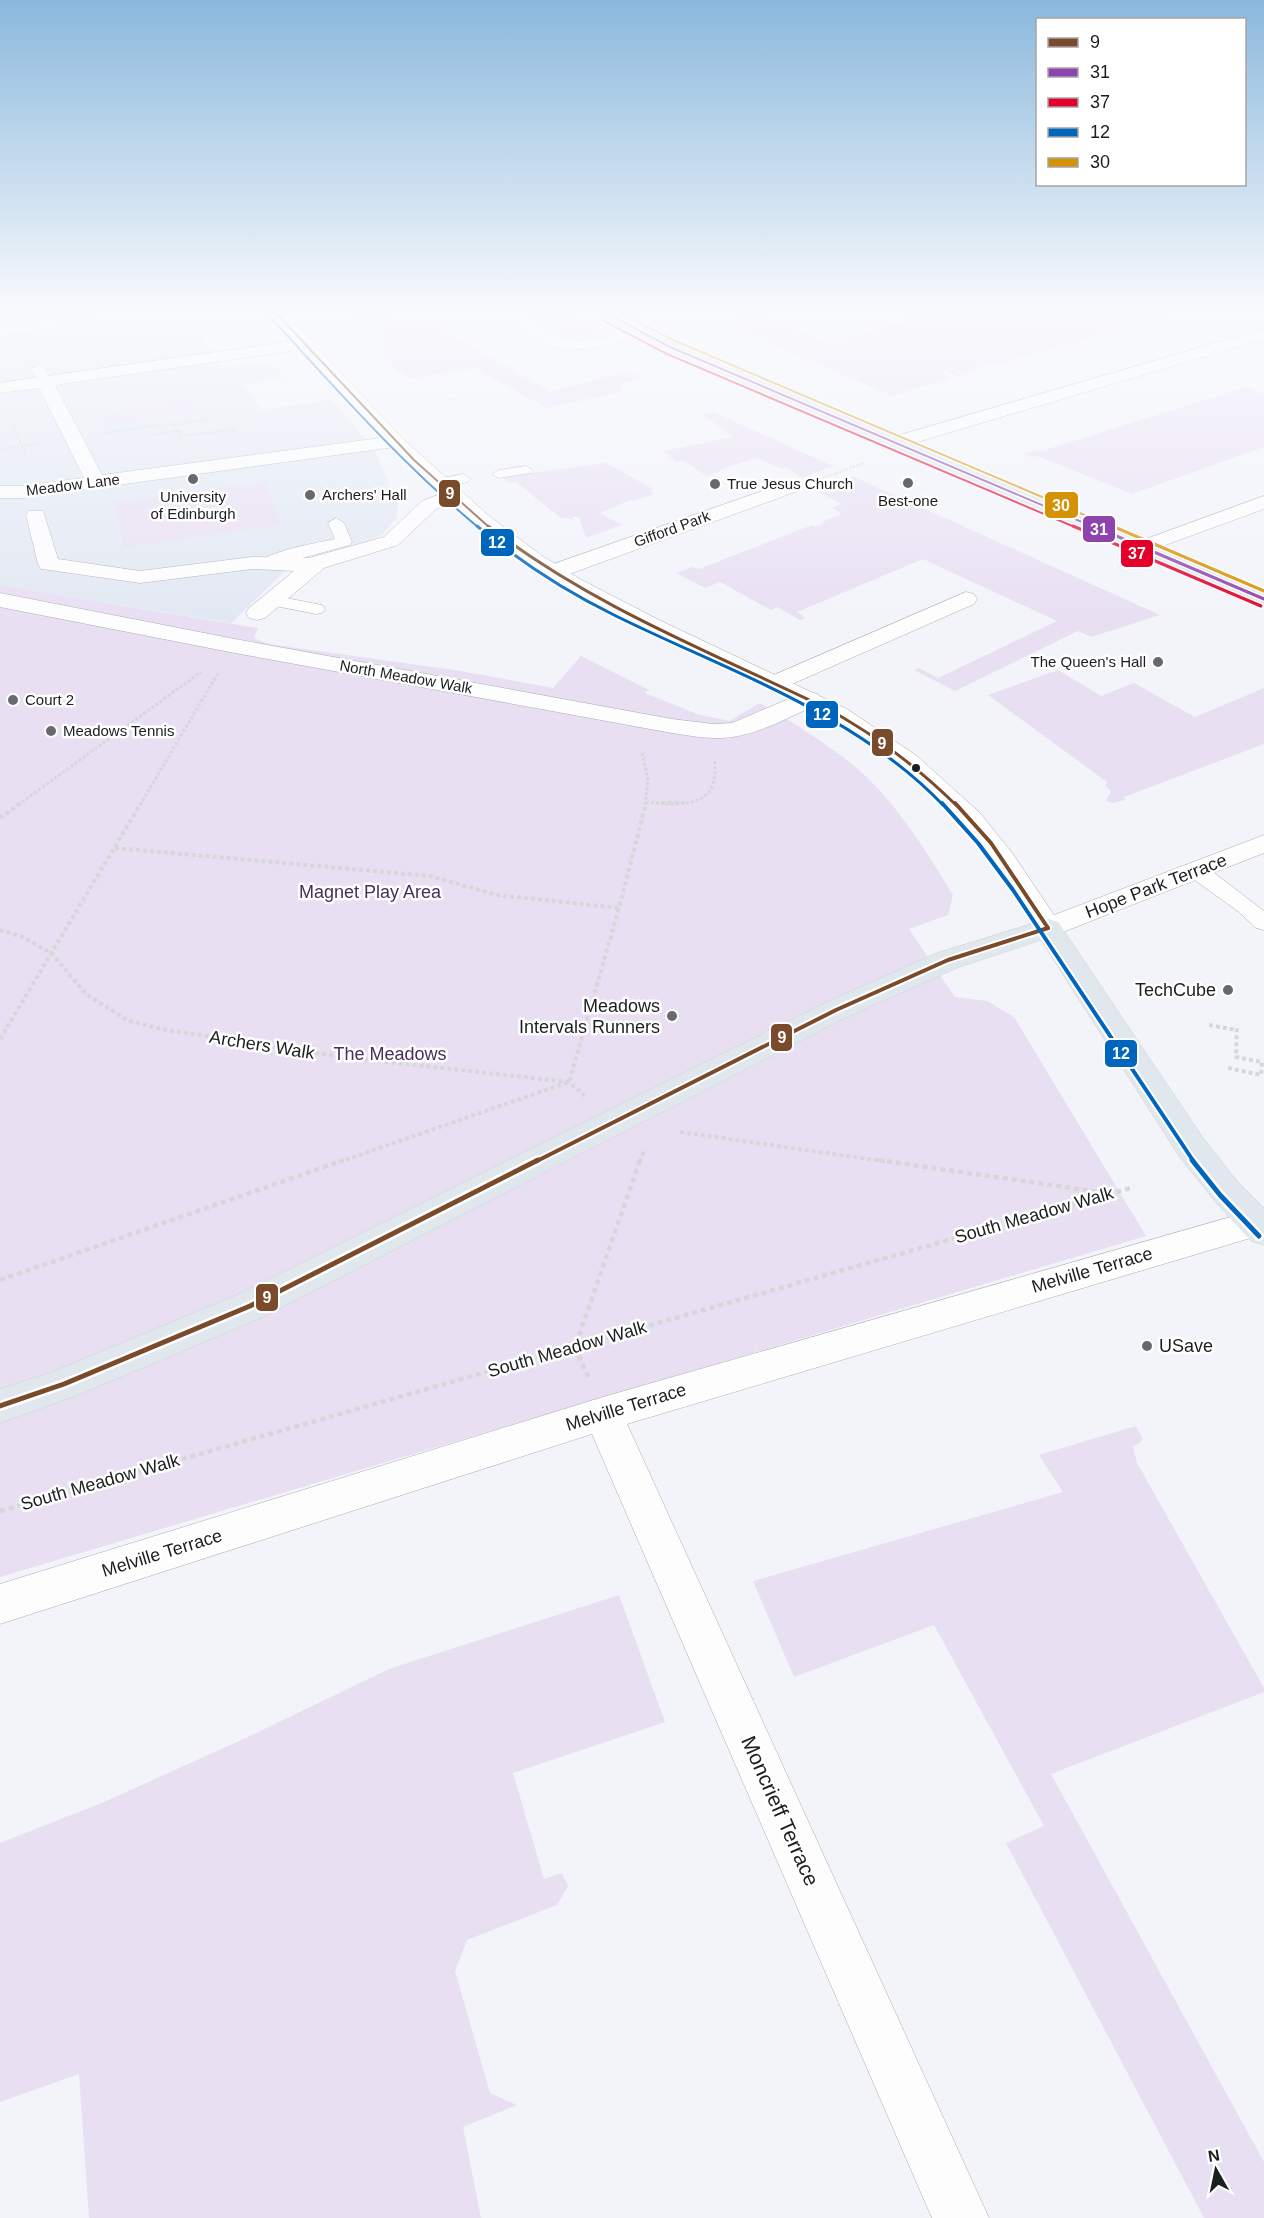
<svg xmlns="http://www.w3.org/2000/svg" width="1264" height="2218" viewBox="0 0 1264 2218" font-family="Helvetica,sans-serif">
<rect width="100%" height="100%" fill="#f2f4fa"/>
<path fill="#e2e8f3" d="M0,313H99L115,329L191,318L222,368L271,361L284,378L244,384L262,410L332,399L376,453L398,506L397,518L382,534L371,541L311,554L297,560L231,623L0,585Z"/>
<g fill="#e8dff3">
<path d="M363,313L366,316L382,313L406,326L431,322L551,392L627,371L642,378L621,384L622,392L546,408L475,368L410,379L403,372L400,373L377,348L390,345L370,325L358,327L353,323L358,321L349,314Z"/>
<path d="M521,313H560L563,316H571L601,333C576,354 544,325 521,313Z"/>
<path d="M754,313L836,346L865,332L916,321L899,313H1182L990,366L980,361L975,363L987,368L973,367L978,370L965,374L958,370L956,372L962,375L956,376L947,371L941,372L951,377L892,396L723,323L717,322Z"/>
<path d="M1246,387L1264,394V447L1132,494L1037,456L1031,457L1023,453L1045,450Z"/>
<path d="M191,401L198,412L105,426L99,415Z"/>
<path d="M713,412L833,466L801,478L786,467L781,469L758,458L726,467L727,468L707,476L684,461L676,462L663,451L734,437L703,415Z"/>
<path d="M606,463L653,489L649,491L654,494L633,501L630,500L600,513L622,525L586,538L579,517H572L573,520L567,518L562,519L516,482L509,483L502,477Z"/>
<path d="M852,476L1160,615L1091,637L1078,631L955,691L914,670L919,668L938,678L1057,621L923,559L797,612L805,618L800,620L777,607L771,610L720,582L705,588L676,573L692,567L699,569L812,525L816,527L824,524L822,522L842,514L832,508L842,504L818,492L820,491L817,488Z"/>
<path d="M266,482L282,525L124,547L114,502Z"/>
<path d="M0,585L258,628L254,638L268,644L461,671L553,688L581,656L649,690L645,693L697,714L729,721L760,703C793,723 829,744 859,770C898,805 926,851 953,895L948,915L909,929L955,997L987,1001L1014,1017L1146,1236L0,1577Z"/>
<path d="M1058,670L1101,696L1134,683L1195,717L1264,688V744L1124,797L1125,800L1113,803L1106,801L1111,791L1105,786L1107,782L988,695Z"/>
<path d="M1136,1426L1143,1440L1133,1447L1137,1463L1264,1688V1692L1051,1774L1264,2162V2218H1204L1006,1843L1044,1826L934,1625L794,1677L753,1581L1063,1492L1039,1455Z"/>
<path d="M619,1595L665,1722L513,1773L544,1879L562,1873L568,1886L557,1905L467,1940L455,1971L490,2093L517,2105L463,2127L481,2218H89L79,2074L0,2102V1843L104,1802L250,1736L389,1669Z"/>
</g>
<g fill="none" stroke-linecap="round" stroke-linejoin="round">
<defs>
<g id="lane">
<path d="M62,319L66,320L68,323L66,326L0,336V328Z"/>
<path d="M38,365L43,366L52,382L50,385H40L31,369Z"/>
<path d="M526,466L533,470L531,473L499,478L492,474L499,470Z"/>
<path d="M463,474L471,479L468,482L439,488L431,483L434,480Z"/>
<path d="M336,518L344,523L352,542L350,545L269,567L261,562C271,550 318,543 335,539L328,523Z"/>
<path d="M271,595L322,605L325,609L322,613L316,614L265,604L262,600L265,596Z"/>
<path d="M1197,865L1205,866L1264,911V930L1256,928L1239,912L1189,876L1186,871L1189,866Z"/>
</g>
<g id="street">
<path d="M495,313C528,311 536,330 564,339C588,347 620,333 643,327L651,332L649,335L600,348L568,350L552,347Z"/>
<path d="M871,313H891L909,323L907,326C896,329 879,321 871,313Z"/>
<path d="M1264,329V339L904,446H890L888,442L890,438Z"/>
<path d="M306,339L312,340L314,344L312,348L55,385L102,475L395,436L402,438L404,442L402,446L23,498H0V486H23L84,478L39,388L0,393V383Z"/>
<path d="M791,481L798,483L801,487L798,491L561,577L553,578L545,577L542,572L545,567Z"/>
<path d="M453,489L460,491L463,495L460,499L436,509L398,545L324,568L265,618L257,620L249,618L246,613L249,608L294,571L252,569L140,583L49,570L41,569L38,564L26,515L29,511H43L58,559L140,571L252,557L309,558L384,537L422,501Z"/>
<path d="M1264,496V509L1149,551L1142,553L1135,551L1132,547L1135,543Z"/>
<path d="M966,592L974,594L977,599L974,604L783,688L775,690L767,688L763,683L767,678Z"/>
<path d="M0,593L235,639L672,719L713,724L732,723L800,694L809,692L818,694L821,699L818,704C785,719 751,739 715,738C701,738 686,735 672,733L235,653L0,607Z"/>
<path d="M1255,1210L1264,1212V1234L627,1424L989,2218H932L592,1434L0,1624V1584L603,1397Z"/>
</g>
<path id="secondary" d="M268,313H285L402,438L488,515L542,556L580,579L659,620L847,709L917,756L980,813L1013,854L1054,915L1264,835V853L1058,934L1048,937L1038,934C1013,897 991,855 960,823C920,784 878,747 830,719C743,671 647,640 562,587C475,533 401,460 332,384C311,361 287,338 268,313Z"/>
<g id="primary">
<path d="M598,313H617L676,343L1264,591V606L664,351Z"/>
<path d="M1048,919L1058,922L1203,1138L1237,1181L1264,1208V1245L1251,1241L1213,1199L1179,1156L1041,940L959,967L847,1017L263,1317L78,1395L0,1423V1389L52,1372L237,1295L825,1003L937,953Z"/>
</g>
</defs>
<use href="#lane" stroke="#aaacb0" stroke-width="1"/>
<use href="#street" stroke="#aaacb0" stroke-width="1"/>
<use href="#secondary" stroke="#aaacb0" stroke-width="1"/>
<use href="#primary" stroke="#d1d2d6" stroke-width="1"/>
<g stroke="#d6d7d9" stroke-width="2" stroke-dasharray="2 1.5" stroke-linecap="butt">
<path d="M450,400L457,398"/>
<path d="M173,425L208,419"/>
<path d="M14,427L28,459"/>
<path d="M106,433L171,423L183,436"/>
<path d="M152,435L178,431"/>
<path d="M181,440L178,436L234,430"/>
<path d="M0,450L39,443"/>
<path d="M823,478L864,463"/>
</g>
<g stroke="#d6d7d9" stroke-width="3" stroke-dasharray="3 2" stroke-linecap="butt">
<path d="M642,753L648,779L645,805"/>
<path d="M646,802C668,804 707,810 714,781C716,774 714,767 715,761"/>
<path d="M18,805L201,672"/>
<path d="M140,805L218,673"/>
</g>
<g stroke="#d6d7d9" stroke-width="4" stroke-dasharray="4 3" stroke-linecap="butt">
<path d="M661,803H685"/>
<path d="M0,818L21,803"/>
<path d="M115,848L430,876L497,895L619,908"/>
<path d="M0,930L23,937L51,953L86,994L127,1020L161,1029L342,1057L569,1082L585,1096"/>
<path d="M1209,1025L1237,1030"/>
<path d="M0,1039L141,803"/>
<path d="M1228,1068L1261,1075L1262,1062L1236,1057L1237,1025"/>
<path d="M680,1132L889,1162"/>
<path d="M339,1162L569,1082L619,908L646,803"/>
<path d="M640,1162L644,1149"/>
</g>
<g stroke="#d6d7d9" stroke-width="4.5" stroke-dasharray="5 4" stroke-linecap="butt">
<path d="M878,1160L1106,1193"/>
<path d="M0,1280L344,1160"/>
<path d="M588,1377L575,1347L640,1160"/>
<path d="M0,1511L1134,1187"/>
</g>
<use href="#lane" fill="#fdfdfe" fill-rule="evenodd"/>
<use href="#street" fill="#fdfdfe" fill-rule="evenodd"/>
<use href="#secondary" fill="#fdfdfe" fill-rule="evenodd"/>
<use href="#primary" fill="#e0e7ed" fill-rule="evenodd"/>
<defs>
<path id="bus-1-far3" d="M276,313L414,460L490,528"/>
<path id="bus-1-far2" d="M488,526C590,605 708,651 822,706C872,732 916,766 956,805"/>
<g id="bus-1-far1">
<path d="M955,803L991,843L1048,928"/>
<path d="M535,1162L836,1010L948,960L1048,928"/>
</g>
<path id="bus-1" d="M0,1406L64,1384L250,1306L538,1160"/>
<path id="bus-2-far1" d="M606,313L670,347L1096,528"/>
<path id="bus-2" d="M1093,526L1264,599"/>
<path id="bus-3-far1" d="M602,320L667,354L1077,528"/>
<path id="bus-3" d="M1073,526L1261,606"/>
<path id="bus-4-far3" d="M271,318C338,391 402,464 479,528"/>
<path id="bus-4-far2" d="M477,526C519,561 565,591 614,615C727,671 854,712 943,805"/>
<path id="bus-4-far1" d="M942,803L978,843L1013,890L1194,1162"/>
<path id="bus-4" d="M1192,1160L1220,1195L1259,1236"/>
<path id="bus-5-far1" d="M621,313L673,340L1115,528"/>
<path id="bus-5" d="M1112,526L1264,591"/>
</defs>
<use href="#bus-1-far3" stroke="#fff" stroke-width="4.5"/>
<use href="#bus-1-far2" stroke="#fff" stroke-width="6"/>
<use href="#bus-1-far1" stroke="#fff" stroke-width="8"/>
<use href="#bus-1" stroke="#fff" stroke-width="10"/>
<use href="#bus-2-far1" stroke="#fff" stroke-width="4.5"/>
<use href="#bus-2" stroke="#fff" stroke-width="6"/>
<use href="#bus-3-far1" stroke="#fff" stroke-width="4.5"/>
<use href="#bus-3" stroke="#fff" stroke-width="6"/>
<use href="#bus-4-far3" stroke="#fff" stroke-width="4.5"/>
<use href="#bus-4-far2" stroke="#fff" stroke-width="6"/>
<use href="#bus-4-far1" stroke="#fff" stroke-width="8"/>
<use href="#bus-4" stroke="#fff" stroke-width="10"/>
<use href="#bus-5-far1" stroke="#fff" stroke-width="4.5"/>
<use href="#bus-5" stroke="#fff" stroke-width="6"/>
<use href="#bus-1-far3" stroke="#7a4b2a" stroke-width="2"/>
<use href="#bus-1-far2" stroke="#7a4b2a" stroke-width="3"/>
<use href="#bus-1-far1" stroke="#7a4b2a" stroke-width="4"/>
<use href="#bus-1" stroke="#7a4b2a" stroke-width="5"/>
<use href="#bus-2-far1" stroke="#8e44ad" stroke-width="2"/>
<use href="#bus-2" stroke="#8e44ad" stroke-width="3"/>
<use href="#bus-3-far1" stroke="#e4002b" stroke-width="2"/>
<use href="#bus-3" stroke="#e4002b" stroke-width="3"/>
<use href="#bus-4-far3" stroke="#0065bd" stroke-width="2"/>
<use href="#bus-4-far2" stroke="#0065bd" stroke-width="3"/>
<use href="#bus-4-far1" stroke="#0065bd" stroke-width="4"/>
<use href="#bus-4" stroke="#0065bd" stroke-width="5"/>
<use href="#bus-5-far1" stroke="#d69205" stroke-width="2"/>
<use href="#bus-5" stroke="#d69205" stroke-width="3"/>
</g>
<linearGradient id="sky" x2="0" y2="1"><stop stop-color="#8ab8dc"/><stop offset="0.5" stop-color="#f9fafd"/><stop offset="1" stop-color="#f9fafd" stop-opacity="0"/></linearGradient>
<rect width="1264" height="623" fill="url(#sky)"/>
<g fill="#68696e" stroke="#fff" stroke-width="2">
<circle cx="193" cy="479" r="6"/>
<circle cx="908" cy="483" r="6"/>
<circle cx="715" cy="484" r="6"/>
<circle cx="310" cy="495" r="6"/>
<circle cx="1158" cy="662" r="6"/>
<circle cx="13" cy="700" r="6"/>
<circle cx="51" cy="731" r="6"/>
<circle cx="1228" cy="990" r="6"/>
<circle cx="672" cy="1016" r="6"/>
<circle cx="1147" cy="1346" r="6"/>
</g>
<circle fill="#1d1e22" stroke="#fff" stroke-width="2" cx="916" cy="768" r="5"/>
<g text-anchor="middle" stroke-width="5" stroke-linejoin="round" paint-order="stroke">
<g font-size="15" fill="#1d1e22" stroke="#fff" text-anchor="start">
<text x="727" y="489">True Jesus Church</text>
<text x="322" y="500">Archers' Hall</text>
<text x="193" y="502" text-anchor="middle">University<tspan x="193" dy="17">of Edinburgh</tspan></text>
<text x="908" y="506" text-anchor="middle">Best-one</text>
<text x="1146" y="667" text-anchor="end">The Queen's Hall</text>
<text x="25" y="705">Court 2</text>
<text x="63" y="736">Meadows Tennis</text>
</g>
<g font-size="15" fill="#1d1e22" stroke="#fff">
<text transform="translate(73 485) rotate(-7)" y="5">Meadow Lane</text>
<text transform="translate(672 529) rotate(-20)" y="5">Gifford Park</text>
<text transform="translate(406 677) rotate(10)" y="5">North Meadow Walk</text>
</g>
<g font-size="18" fill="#1d1e22" stroke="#fff">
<text transform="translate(1156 886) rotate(-21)" y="6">Hope Park Terrace</text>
<text transform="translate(262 1045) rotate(9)" y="6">Archers Walk</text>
<text transform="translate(1034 1215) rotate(-16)" y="6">South Meadow Walk</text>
<text transform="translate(1092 1270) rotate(-16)" y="6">Melville Terrace</text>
<text transform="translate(567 1349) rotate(-16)" y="6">South Meadow Walk</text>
<text transform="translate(626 1407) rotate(-17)" y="6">Melville Terrace</text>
<text transform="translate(100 1482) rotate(-16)" y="6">South Meadow Walk</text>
<text transform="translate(162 1553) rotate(-17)" y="6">Melville Terrace</text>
</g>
<g font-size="18" fill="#492d5c" stroke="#fff">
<text x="370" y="898">Magnet Play Area</text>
<text x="390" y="1060">The Meadows</text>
</g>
<g font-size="18" fill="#1d1e22" stroke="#fff" text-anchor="end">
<text x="1216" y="996">TechCube</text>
<text x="660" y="1012">Meadows<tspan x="660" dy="21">Intervals Runners</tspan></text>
<text x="1159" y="1352" text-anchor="start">USave</text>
</g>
<g font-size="21" fill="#1d1e22" stroke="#fff">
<text transform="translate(780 1811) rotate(66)" y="7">Moncrieff Terrace</text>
</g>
</g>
<g stroke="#fff" stroke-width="2">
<rect x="438" y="479" width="23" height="29" rx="6" fill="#7a4b2a"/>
<rect x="1044" y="491" width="35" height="28" rx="6" fill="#d69205"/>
<rect x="1082" y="515" width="34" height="28" rx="6" fill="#8e44ad"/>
<rect x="480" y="528" width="35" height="29" rx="6" fill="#0065bd"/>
<rect x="1120" y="539" width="34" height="29" rx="6" fill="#e4002b"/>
<rect x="805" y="700" width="34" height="29" rx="6" fill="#0065bd"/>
<rect x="871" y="728" width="23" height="29" rx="6" fill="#7a4b2a"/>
<rect x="770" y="1023" width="23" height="29" rx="6" fill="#7a4b2a"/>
<rect x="1104" y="1039" width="34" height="29" rx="6" fill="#0065bd"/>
<rect x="255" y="1283" width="24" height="29" rx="6" fill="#7a4b2a"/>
</g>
<g font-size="16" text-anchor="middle" font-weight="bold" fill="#fff">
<text x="450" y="499">9</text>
<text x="1061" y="511">30</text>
<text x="1099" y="535">31</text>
<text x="497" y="548">12</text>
<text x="1137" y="559">37</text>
<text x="822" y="720">12</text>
<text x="882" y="749">9</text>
<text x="782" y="1043">9</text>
<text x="1121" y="1059">12</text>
<text x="267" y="1303">9</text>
</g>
<rect x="1036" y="18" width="210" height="168" fill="#ffffff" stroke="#a5a5a7" stroke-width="1.5"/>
<rect x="1048" y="38" width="30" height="9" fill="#7a4b2a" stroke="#a5a5a7" stroke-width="1.5"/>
<text x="1090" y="48" font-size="18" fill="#1d1e22">9</text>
<rect x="1048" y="68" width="30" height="9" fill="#8e44ad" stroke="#a5a5a7" stroke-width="1.5"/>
<text x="1090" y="78" font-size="18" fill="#1d1e22">31</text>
<rect x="1048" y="98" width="30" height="9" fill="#e4002b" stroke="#a5a5a7" stroke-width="1.5"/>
<text x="1090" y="108" font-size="18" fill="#1d1e22">37</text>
<rect x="1048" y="128" width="30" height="9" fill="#0065bd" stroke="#a5a5a7" stroke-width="1.5"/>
<text x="1090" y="138" font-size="18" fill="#1d1e22">12</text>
<rect x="1048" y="158" width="30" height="9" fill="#d69205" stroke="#a5a5a7" stroke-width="1.5"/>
<text x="1090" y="168" font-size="18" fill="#1d1e22">30</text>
<g transform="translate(1216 2170) rotate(351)" stroke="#ffffff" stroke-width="4.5" paint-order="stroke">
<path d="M0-4.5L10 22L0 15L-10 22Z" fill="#1d1e22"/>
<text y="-9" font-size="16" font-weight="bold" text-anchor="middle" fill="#1d1e22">N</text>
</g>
</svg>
